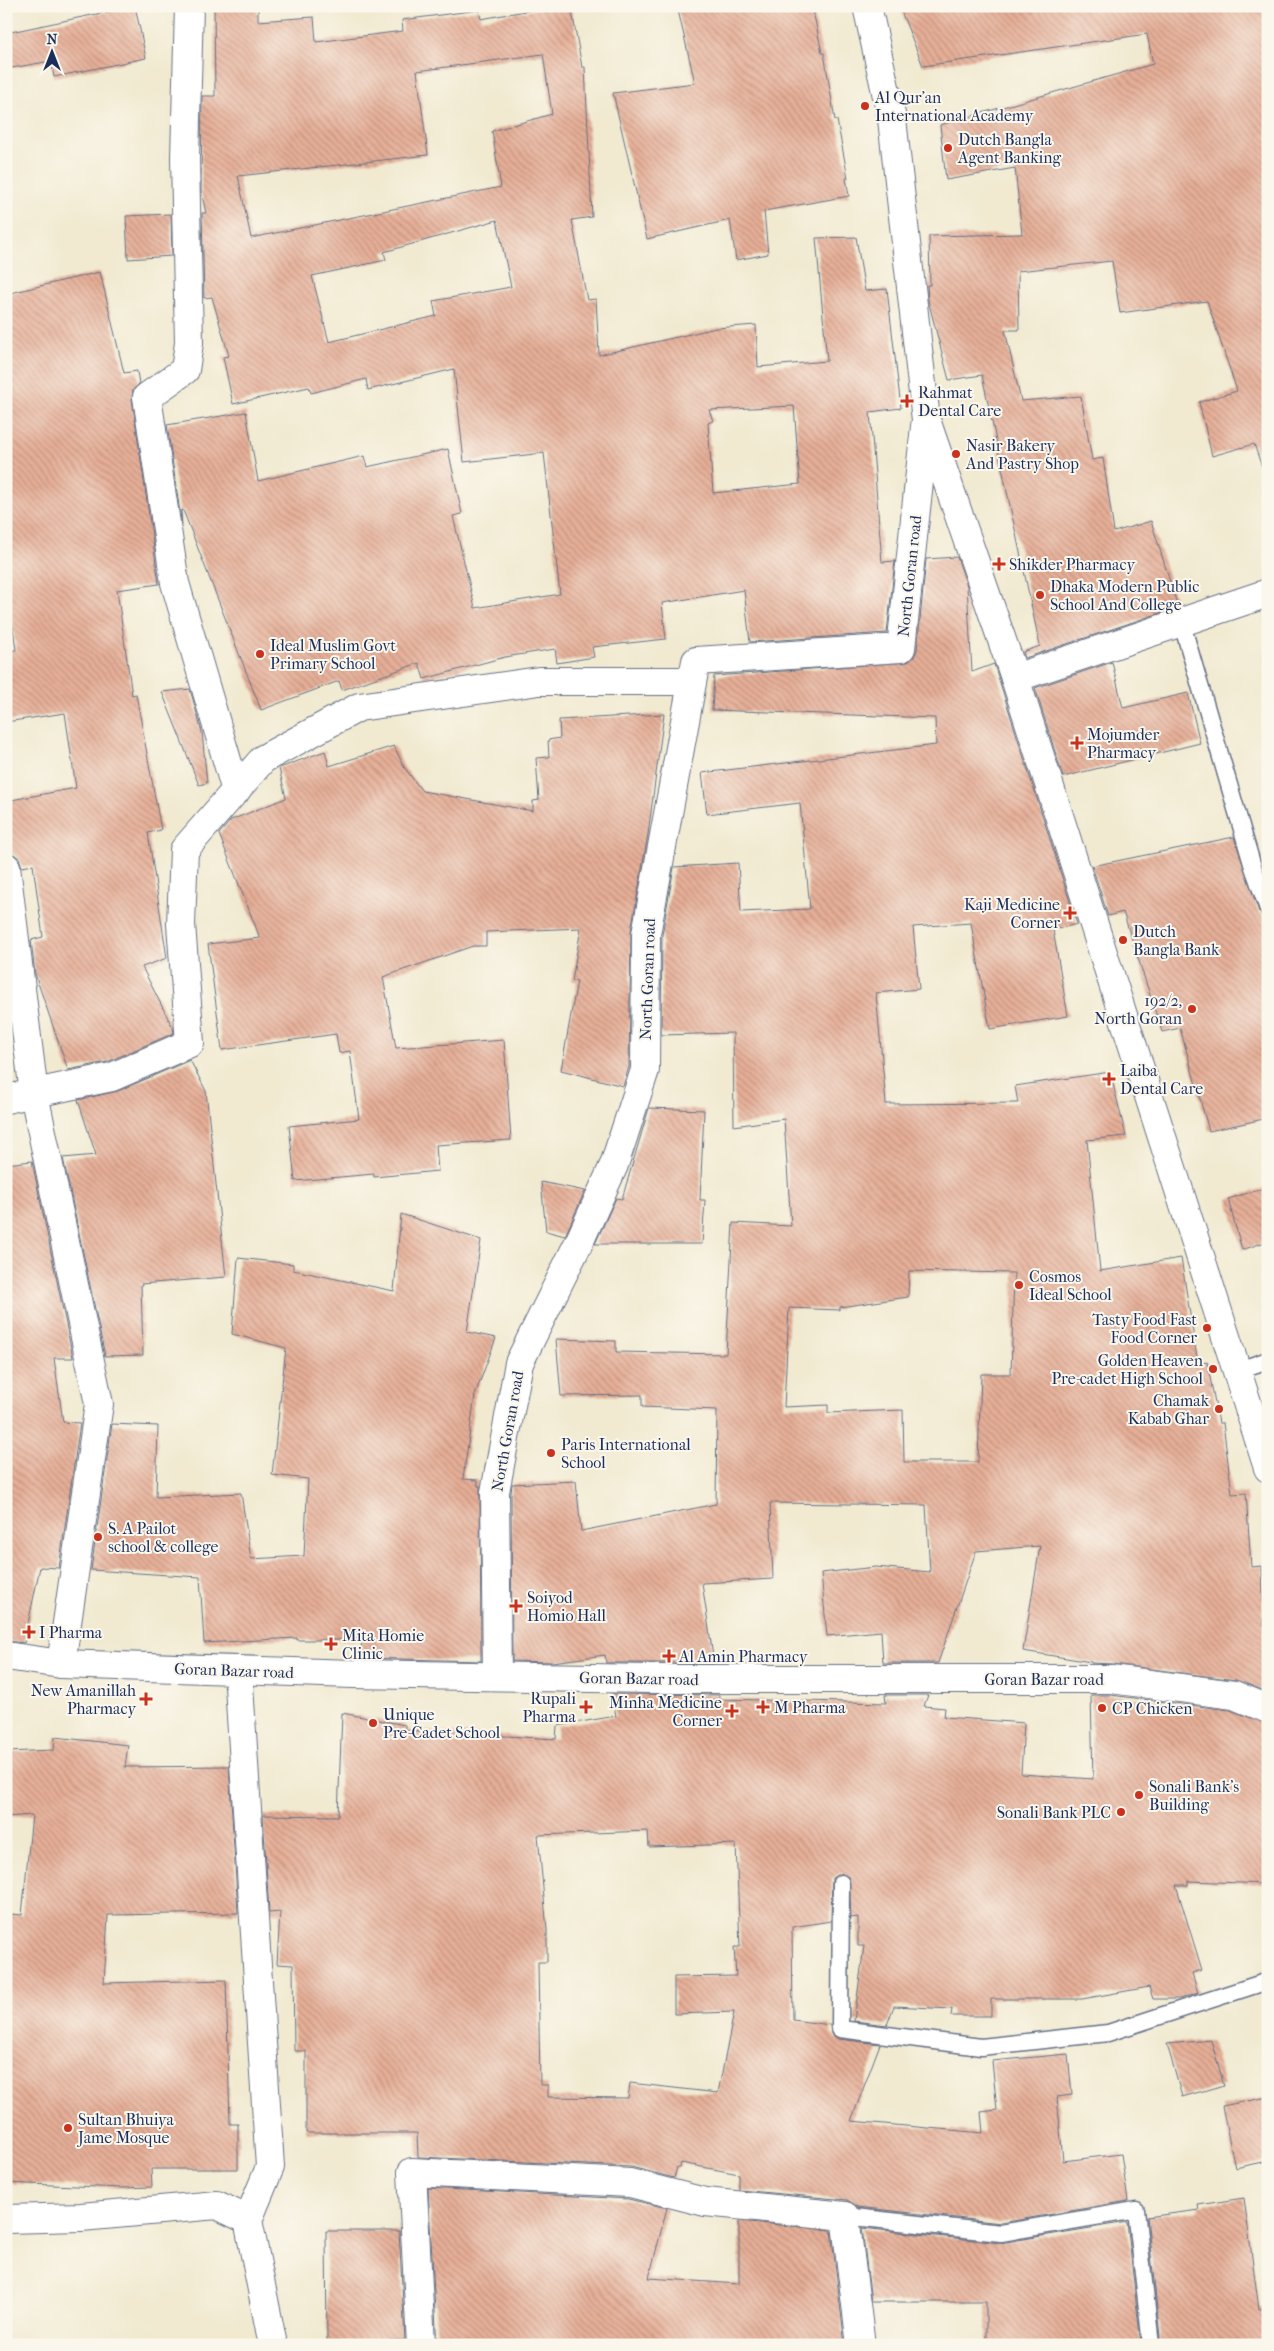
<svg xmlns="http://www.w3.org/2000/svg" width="1274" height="2351" viewBox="0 0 1274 2351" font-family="'IM FELL French Canon',serif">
<defs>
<pattern id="building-back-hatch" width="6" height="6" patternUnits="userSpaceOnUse" patternTransform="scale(1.25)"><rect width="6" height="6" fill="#e7af97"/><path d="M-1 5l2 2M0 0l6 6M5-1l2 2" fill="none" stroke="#ba8f7e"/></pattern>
</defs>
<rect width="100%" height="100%" fill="#fbf7ec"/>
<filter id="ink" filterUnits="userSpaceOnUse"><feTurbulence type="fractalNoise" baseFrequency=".02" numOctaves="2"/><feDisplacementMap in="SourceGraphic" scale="10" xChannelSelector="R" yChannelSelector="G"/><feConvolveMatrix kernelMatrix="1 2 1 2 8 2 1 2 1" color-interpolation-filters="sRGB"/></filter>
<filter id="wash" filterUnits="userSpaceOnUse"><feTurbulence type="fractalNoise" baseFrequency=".0096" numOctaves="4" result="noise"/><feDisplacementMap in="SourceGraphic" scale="20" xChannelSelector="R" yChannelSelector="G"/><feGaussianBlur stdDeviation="1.12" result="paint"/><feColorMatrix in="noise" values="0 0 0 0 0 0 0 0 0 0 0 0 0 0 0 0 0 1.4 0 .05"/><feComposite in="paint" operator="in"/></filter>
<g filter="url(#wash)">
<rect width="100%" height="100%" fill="#f1ead1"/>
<g id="blocks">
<g fill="url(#building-back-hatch)" fill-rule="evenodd">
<path d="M135,6L146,58L54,77L51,61L6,69V33Z"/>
<path d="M214,6H258V21L314,17L316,42L403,31L402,20L479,10L481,19L553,6H571L582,67H585L592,217L572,220L587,300L596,299L599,355L716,328L756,325L758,367L827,361L816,238L856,237L865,291L887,289L901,408L870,412L882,562L895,561L887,633L750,642L744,590L662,603L666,639L592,647L594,657L557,663L555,649L505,657L424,679L419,663L342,690L339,681L261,710L183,510L181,511L182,526L167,425L246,412L258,481L364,456L367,467L448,449L462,514L453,516L475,608L560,594L544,453L464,462L454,369L368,390L366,379L311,393L309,387L233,404L223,357L229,356L212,297L204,298L202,213H206L201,191L202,96H215ZM543,54L552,114L492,131L501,187L251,238L238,176L428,155L417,71ZM497,220L511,287L433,301L436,316L329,342L312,276L386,260L384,252ZM794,406L800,484L713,493L708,423L713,421L709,410Z"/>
<path d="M677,6H812L822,53H824L835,120H837L848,178H846L849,196L764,211L768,254L736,260L730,220L647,239L613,93L695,83Z"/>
<path d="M899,6H1268V466L1262,467L1254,444L1212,456L1199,402L1237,391L1207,301L1120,313L1112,261L1018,271L1019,330H1005L1021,401L1081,396L1092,460L1103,458L1114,532L1151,521L1178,607L1025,658L1023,652L1040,646L982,375L949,380L928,300L927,285H930L929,236L1022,234L1015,168L946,180L940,125L1153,64L1147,34L923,66Z"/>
<path d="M171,214L172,256L128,259L126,216Z"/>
<path d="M100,272L124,373L137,371L139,384L133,390L132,399L159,584L117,590L132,695L136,694L161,830L148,833L167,958L142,967L173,1028L174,1033L107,1062L68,1070L35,974L31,940L43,937L33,865L22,867L19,858L11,852L6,831V801L76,788L65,713L6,722V651L16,650L6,576V294Z"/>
<path d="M957,557L967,586L972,672L994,664L1077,924L1053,930L1068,1016L990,1029L971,923L913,927L919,989L876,993L886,1104L1018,1103L1015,1086L1110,1072L1126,1136L1087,1140L1100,1271L1181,1258L1198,1364L1207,1362L1219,1423H1223L1232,1494L1246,1493L1251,1567L1262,1566L1264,1626H1268V1692L1236,1680L1113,1664L1091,1663V1662L1023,1651L1040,1546L976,1551L938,1663H883L881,1631L827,1636L821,1573L876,1567L930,1572L926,1505L770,1503L773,1579L702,1583L714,1663H606L605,1655L552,1662L512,1661L511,1493L512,1484L576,1481L581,1531L716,1504L717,1410L642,1407V1395L561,1396L556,1339L616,1341V1352L726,1354L733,1223L791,1226L784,1119L734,1126L733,1033L661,1035L662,935L674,867L738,863L741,912L810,909L800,803L707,814L702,773L936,745L935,718L712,710L714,676L908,662L914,657L917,650L926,559ZM909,1271L1014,1273L1011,1374H981L978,1462H904L903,1410L828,1413V1405L784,1407L789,1308L840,1310V1307L908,1297Z"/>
<path d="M1112,662L1123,708L1188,693L1200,743L1063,777L1035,688Z"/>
<path d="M190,689L202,732L207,783L199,785L162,692Z"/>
<path d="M664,714L648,834L631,931L629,1067L623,1086L561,1070L577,981H572L581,928L486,932V946H473L383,977L396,1048L504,1040L511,1140L436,1145L438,1171L374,1177V1174L295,1181L289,1126L359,1119L350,1051L339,1053L336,1034L222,1050L208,944L260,938L219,834L231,820L286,798L279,768L282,767L325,751L329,766L394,746L404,767L422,791L533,811V801L539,800L536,758L549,757L548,740L560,738L559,720Z"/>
<path d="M1234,837L1259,912L1265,918L1268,927V1118L1209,1131L1180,1028L1162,1032L1123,912L1108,916L1092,866Z"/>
<path d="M190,1060L206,1091L226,1277L141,1284L143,1355L105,1356L63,1158L96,1155L78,1100L118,1091Z"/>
<path d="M649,1108L704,1110L700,1200H705L702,1244H595L616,1198L622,1199Z"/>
<path d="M32,1161L73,1358H54L63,1422L80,1423L59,1568L40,1567L24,1643L6,1641V1164Z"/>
<path d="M541,1182L585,1191L565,1236L546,1231Z"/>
<path d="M1268,1187V1241L1242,1250L1228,1199Z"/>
<path d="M401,1214L481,1240L467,1332L496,1338L475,1395L463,1479L478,1480V1486H480L481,1661L360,1658L362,1640H297V1638L204,1643L200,1577L91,1570L112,1424L158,1426L156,1497L241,1493L251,1559L304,1556L308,1479L272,1475L286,1348L232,1334L238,1258L293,1264V1270L394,1291Z"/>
<path d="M612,1694L719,1695V1699L886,1703L885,1695H928L924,1706L945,1708L944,1717L1024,1723L1021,1774L1093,1779L1091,1695H1110L1230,1710L1268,1724V1884L1188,1881V1885H1176L1202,1970L1192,1973L1198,1993L1179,1999H1153L1149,1987L1082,1999H991V2016H951L952,2009L894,2006L887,2025L854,2021L864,1946H858V1917L851,1918L849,1878L841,1873L832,1878L831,1921L792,1927L793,2020L830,2025L831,2034L838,2039L880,2044L851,2121L983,2133L981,2112L997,2110L992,2061L1068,2054L1072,2095L1057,2097L1063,2161L1121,2154L1128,2201L1001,2223L858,2207L847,2200L739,2190V2174L681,2163L680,2167H677L674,2178L631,2167L418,2157L417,2133H306V2051H294L293,1965L277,1964L280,1912L269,1913L263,1815L338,1816L342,1713L405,1725V1730L556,1739L557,1726L616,1716ZM648,1831L649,1847L736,1844L740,1947H734L736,1976L674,1977V2014L734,2012L718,2093L630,2083L628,2098L548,2097V2085H540L538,1962H547V1930L538,1835Z"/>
<path d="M55,1737L128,1745L125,1767L229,1766L238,1913L108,1915L104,1983L226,1980L230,2124H238V2169H151L152,2187L122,2188L6,2183V1991L10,1914L22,1915L32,1815L6,1817V1752L54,1750Z"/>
<path d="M1211,2040L1224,2085L1182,2097L1167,2044Z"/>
<path d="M1268,2097V2161L1235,2168L1222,2106Z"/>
<path d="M428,2188L628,2199L667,2208L649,2278L739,2284V2221L831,2230L845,2345H437Z"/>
<path d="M1244,2198L1259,2309H1268V2345H1161L1147,2217L1199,2210L1198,2205Z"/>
<path d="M1127,2222L1141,2345H986V2302H871L862,2228L1000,2243Z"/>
<path d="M326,2231H399L405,2340L327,2342Z"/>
</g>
</g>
</g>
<g filter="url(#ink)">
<use href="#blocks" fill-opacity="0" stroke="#667086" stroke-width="1"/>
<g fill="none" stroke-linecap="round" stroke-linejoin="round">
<defs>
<g id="service">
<path d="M1182,624L1253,867L1268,909"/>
<path d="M1236,1371L1268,1360"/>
<path d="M841,1883L840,2029L981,2047L1108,2033L1268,1981"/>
<path d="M845,2216L1001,2233L1136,2210L1151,2345"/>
</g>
<g id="minor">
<path d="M189,6L185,158L189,343L185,370L147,397L175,583L236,791"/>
<path d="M867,6L892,119L926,420L1015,678L1268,1468"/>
<path d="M1015,678L1268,593"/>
<path d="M6,867L34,1094L99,1404L61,1664"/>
<path d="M6,1099L112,1077L190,1043L181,924L184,850L263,759L359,707L539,681H692"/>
<path d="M6,1656L61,1664L353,1674L651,1679H1111L1234,1695L1268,1709"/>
<path d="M238,1670L270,2167L248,2220"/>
<path d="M497,1676L495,1492L519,1363L581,1238L614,1165L645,1070L646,934L696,661L901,648L925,426"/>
<path d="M6,2219L81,2217L217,2205L248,2220L273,2345"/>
<path d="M421,2345L412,2172L630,2183L705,2202L845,2216L861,2345"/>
</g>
</defs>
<use href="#service" stroke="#667086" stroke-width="19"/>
<use href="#minor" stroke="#667086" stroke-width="30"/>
<use href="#service" stroke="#fff" stroke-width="16"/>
<use href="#minor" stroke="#fff" stroke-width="28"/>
</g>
</g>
<g fill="#c8321e" stroke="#fbf7ec" stroke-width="2">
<circle cx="865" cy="106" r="5"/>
<circle cx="948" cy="148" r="5"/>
<path d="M904.5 393.5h5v5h5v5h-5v5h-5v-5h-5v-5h5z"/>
<circle cx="956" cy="454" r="5"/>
<path d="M996.5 556.5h5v5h5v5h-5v5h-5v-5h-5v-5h5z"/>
<circle cx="1040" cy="595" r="5"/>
<circle cx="260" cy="654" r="5"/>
<path d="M1074.5 735.5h5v5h5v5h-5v5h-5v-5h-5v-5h5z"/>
<path d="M1067.5 905.5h5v5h5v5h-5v5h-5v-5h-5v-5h5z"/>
<circle cx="1123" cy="940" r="5"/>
<circle cx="1192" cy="1009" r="5"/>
<path d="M1106.5 1071.5h5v5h5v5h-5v5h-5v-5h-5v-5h5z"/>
<circle cx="1019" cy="1285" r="5"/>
<circle cx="1207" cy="1328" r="5"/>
<circle cx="1213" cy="1369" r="5"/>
<circle cx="1219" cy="1409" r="5"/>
<circle cx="551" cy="1453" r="5"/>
<circle cx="98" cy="1537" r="5"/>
<path d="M513.5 1598.5h5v5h5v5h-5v5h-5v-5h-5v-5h5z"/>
<path d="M26.5 1624.5h5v5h5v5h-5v5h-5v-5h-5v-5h5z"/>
<path d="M328.5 1636.5h5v5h5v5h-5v5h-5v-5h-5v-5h5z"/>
<path d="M666.5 1648.5h5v5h5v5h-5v5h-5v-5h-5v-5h5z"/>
<path d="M143.5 1691.5h5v5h5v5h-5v5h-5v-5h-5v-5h5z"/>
<path d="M583.5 1699.5h5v5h5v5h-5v5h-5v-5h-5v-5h5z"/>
<path d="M760.5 1699.5h5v5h5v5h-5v5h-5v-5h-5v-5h5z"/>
<circle cx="1102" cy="1708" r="5"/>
<path d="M729.5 1703.5h5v5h5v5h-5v5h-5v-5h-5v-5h5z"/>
<circle cx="373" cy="1723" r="5"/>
<circle cx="1139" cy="1795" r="5"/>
<circle cx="1121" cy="1812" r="5"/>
<circle cx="68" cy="2128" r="5"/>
</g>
<g text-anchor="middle" stroke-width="4" stroke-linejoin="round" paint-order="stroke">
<g font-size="16" fill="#1b2f5e" stroke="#fbf7ec" text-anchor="start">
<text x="875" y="103">Al Qur'an<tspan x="875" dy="18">International Academy</tspan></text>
<text x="958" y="145">Dutch Bangla<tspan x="958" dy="18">Agent Banking</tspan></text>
<text x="918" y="398">Rahmat<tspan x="918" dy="18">Dental Care</tspan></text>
<text x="966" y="451">Nasir Bakery<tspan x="966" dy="18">And Pastry Shop</tspan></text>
<text x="1009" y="570">Shikder Pharmacy</text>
<text x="1050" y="592">Dhaka Modern Public<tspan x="1050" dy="18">School And College</tspan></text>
<text x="270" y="651">Ideal Muslim Govt<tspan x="270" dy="18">Primary School</tspan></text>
<text x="1087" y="740">Mojumder<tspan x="1087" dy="18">Pharmacy</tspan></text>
<text x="1060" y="910" text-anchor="end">Kaji Medicine<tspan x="1060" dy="18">Corner</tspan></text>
<text x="1133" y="937">Dutch<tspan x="1133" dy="18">Bangla Bank</tspan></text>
<text x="1182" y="1006" text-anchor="end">192/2,<tspan x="1182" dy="18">North Goran</tspan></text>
<text x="1120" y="1076">Laiba<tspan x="1120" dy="18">Dental Care</tspan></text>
<text x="1029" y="1282">Cosmos<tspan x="1029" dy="18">Ideal School</tspan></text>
<text x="1197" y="1325" text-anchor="end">Tasty Food Fast<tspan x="1197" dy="18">Food Corner</tspan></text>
<text x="1203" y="1366" text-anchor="end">Golden Heaven<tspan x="1203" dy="18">Pre-cadet High School</tspan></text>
<text x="1209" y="1406" text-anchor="end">Chamak<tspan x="1209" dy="18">Kabab Ghar</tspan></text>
<text x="561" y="1450">Paris International<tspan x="561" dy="18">School</tspan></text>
<text x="108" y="1534">S. A Pailot<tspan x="108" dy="18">school &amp; college</tspan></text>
<text x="527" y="1603">Soiyod<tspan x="527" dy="18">Homio Hall</tspan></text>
<text x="39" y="1638">I Pharma</text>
<text x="342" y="1641">Mita Homie<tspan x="342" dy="18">Clinic</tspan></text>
<text x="679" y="1662">Al Amin Pharmacy</text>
<text x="136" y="1696" text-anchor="end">New Amanillah<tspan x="136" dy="18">Pharmacy</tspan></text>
<text x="576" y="1704" text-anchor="end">Rupali<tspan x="576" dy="18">Pharma</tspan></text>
<text x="722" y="1708" text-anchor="end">Minha Medicine<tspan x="722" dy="18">Corner</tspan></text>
<text x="774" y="1713">M Pharma</text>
<text x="1112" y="1714">CP Chicken</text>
<text x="383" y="1720">Unique<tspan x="383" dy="18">Pre-Cadet School</tspan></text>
<text x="1149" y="1792">Sonali Bank's<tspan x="1149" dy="18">Building</tspan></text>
<text x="1111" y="1818" text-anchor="end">Sonali Bank PLC</text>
<text x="78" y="2125">Sultan Bhuiya<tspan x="78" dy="18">Jame Mosque</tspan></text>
</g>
<g font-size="16" fill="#1b2f5e" stroke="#fbf7ec">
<text transform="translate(909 576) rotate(-84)" y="6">North Goran road</text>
<text transform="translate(647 979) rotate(-88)" y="6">North Goran road</text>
<text transform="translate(507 1431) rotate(-80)" y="6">North Goran road</text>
<text transform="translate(234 1670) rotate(2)" y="6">Goran Bazar road</text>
<text transform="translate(639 1678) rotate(1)" y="6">Goran Bazar road</text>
<text x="1044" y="1685">Goran Bazar road</text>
</g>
</g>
<rect width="1274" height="2351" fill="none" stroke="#fbf7ec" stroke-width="25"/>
<g transform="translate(52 52)" stroke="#fbf7ec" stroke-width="4" paint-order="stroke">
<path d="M0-4L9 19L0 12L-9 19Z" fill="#1b2f5e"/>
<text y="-8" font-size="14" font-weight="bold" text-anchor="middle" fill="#1b2f5e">N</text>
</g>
</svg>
